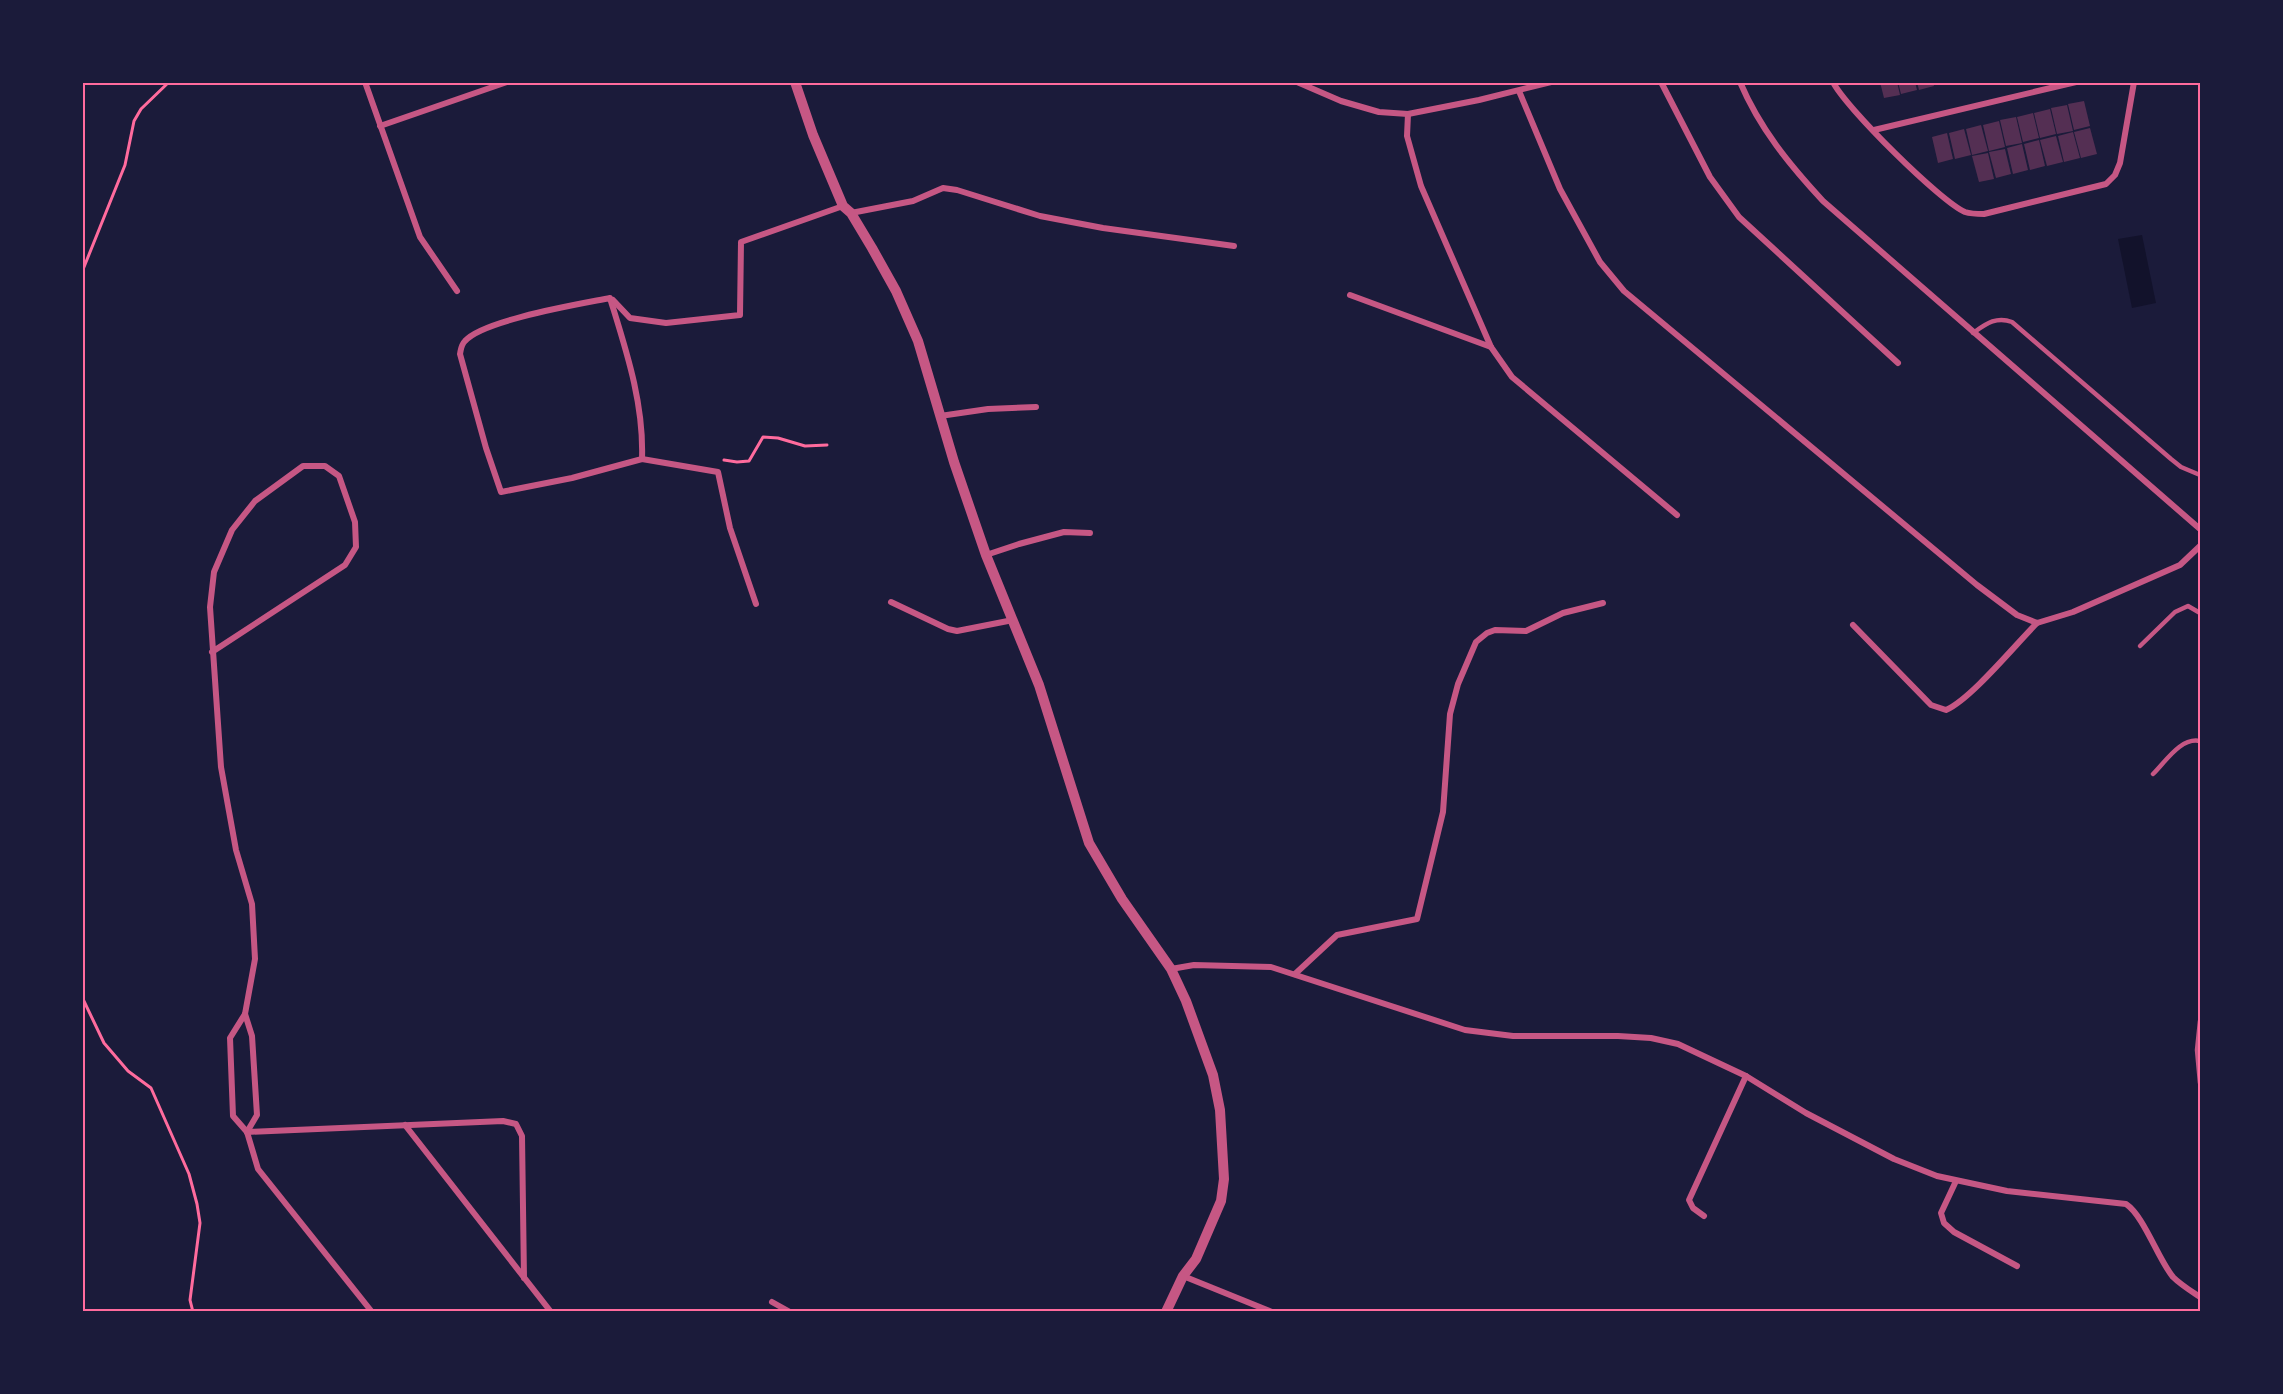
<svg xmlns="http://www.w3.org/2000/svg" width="2283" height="1394" viewBox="0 0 2283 1394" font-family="Signika,sans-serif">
<rect width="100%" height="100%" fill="#1b1b3a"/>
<path fill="#12122b" d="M2142,235L2156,303L2132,308L2118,239Z"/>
<g fill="#542f53">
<path d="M1880,82H1897L1900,95L1884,98Z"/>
<path d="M1898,82H1915L1917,90L1901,94Z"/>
<path d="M1917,82H1933L1934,86L1919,90Z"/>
<path d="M2084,101L2090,126L2074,130L2068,104Z"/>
<path d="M2067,105L2073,131L2057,134L2051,108Z"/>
<path d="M2050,109L2056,134L2040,138L2034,113Z"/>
<path d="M2033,113L2039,138L2023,142L2017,117Z"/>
<path d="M2016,117L2022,143L2006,146L2000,120Z"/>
<path d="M1999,121L2005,147L1989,151L1983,125Z"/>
<path d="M1981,125L1988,151L1972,155L1966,129Z"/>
<path d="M2090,128L2097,154L2081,158L2074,132Z"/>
<path d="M1964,129L1971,155L1955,159L1949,133Z"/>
<path d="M2073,132L2080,158L2064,162L2058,136Z"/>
<path d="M1947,133L1953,159L1938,163L1932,137Z"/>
<path d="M2056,136L2063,162L2047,166L2040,140Z"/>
<path d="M2039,140L2045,166L2030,170L2024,144Z"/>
<path d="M2022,144L2028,170L2013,174L2007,148Z"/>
<path d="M2005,149L2011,174L1996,178L1989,152Z"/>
<path d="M1988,153L1994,179L1979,182L1972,156Z"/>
</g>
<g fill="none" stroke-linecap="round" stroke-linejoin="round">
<g stroke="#ff6b9d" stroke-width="3">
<path d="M82,272L125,165L134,121L141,109L169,82"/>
<path d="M724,460L737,462L749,461L763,437L778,438L805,446L827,445"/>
<path d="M82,997L104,1043L128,1071L151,1088L189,1174L197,1204L200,1223L190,1300L193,1312"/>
</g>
<g stroke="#c65784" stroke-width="4.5">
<path d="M1973,333C1986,324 1996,316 2012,322L2171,459L2181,467L2200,475"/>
<path d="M2140,646L2175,612L2188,606L2200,613"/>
<path d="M2153,774C2166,761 2181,737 2200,741"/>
<path d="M2200,1021L2197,1050L2200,1083"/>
</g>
<g stroke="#c65784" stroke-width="6">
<path d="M365,82L420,237L457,291"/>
<path d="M1297,82L1341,101L1379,112L1408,114L1479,100L1551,82"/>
<path d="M1661,82L1710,177L1739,217L1898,363"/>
<path d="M1740,82C1760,129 1789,164 1823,201L2200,529"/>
<path d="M1833,82C1845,107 1941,202 1965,212C1971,214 1978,214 1984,214L2106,184L2115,175L2120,163L2134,82"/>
<path d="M1519,91L1560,189L1600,262L1624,291L1977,585L2017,615L2037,623L2073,612L2180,565L2200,546"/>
<path d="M1408,114L1407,136L1421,186L1491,347L1512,377L1677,515"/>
<path d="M380,126L507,82"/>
<path d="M1874,130L2076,82"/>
<path d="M851,213L913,201L943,188L957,190L1040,216L1103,228L1234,246"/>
<path d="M1350,295L1491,347"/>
<path d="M610,298C626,350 644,403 642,459L572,478L501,492L486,448L460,354C461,349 461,345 465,341C483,320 580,304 610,298Z"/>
<path d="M613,300L630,318L666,323L740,315L741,242L843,206"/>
<path d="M940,416L988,409L1036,407"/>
<path d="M642,459L718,472L730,528L756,604"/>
<path d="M986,555L1019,544L1064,532L1090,533"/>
<path d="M891,602L948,629L957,631L1013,620"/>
<path d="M1853,625L1931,705L1946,710C1971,699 2015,645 2037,623"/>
<path d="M212,652L345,565L356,547L355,522L339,476L325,466H303L255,501L232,530L214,572L210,607L221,767L236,850L252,904L255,959L245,1014L230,1038L233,1116L247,1132L258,1169L372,1312"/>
<path d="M1171,969L1194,965L1271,967L1465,1030L1513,1036H1618L1651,1038L1678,1044L1746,1076L1806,1113L1894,1159L1937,1176L2007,1191L2126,1204C2144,1216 2158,1259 2173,1277C2181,1285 2191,1291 2200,1297"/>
<path d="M1295,974L1337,935L1417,919L1443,812L1450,714L1458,684L1476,642L1487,633L1495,630L1526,631L1563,613L1603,603"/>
<path d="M245,1014L252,1036L257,1115L247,1132"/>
<path d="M405,1125L551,1312"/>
<path d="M247,1132L503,1121L516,1124L522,1136L524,1278"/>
<path d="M1956,1181L1941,1213L1944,1223L1954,1232L2017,1266"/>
<path d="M1704,1216L1693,1208L1689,1200L1746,1076"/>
<path d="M1183,1276L1272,1312"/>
<path d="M772,1302L790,1312"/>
</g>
<path stroke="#c65784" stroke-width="10" d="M795,82L813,135L843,206L851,213L872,248L896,291L918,341L954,462L986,555L1039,685L1089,843L1122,899L1171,969L1186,1001L1213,1075L1220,1110L1224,1179L1221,1201L1196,1259L1183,1276L1166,1312"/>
</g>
<rect width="2283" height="1394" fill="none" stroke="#1b1b3a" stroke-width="168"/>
<rect x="84" y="84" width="2115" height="1226" fill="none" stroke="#ff6b9d" stroke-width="2"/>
</svg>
